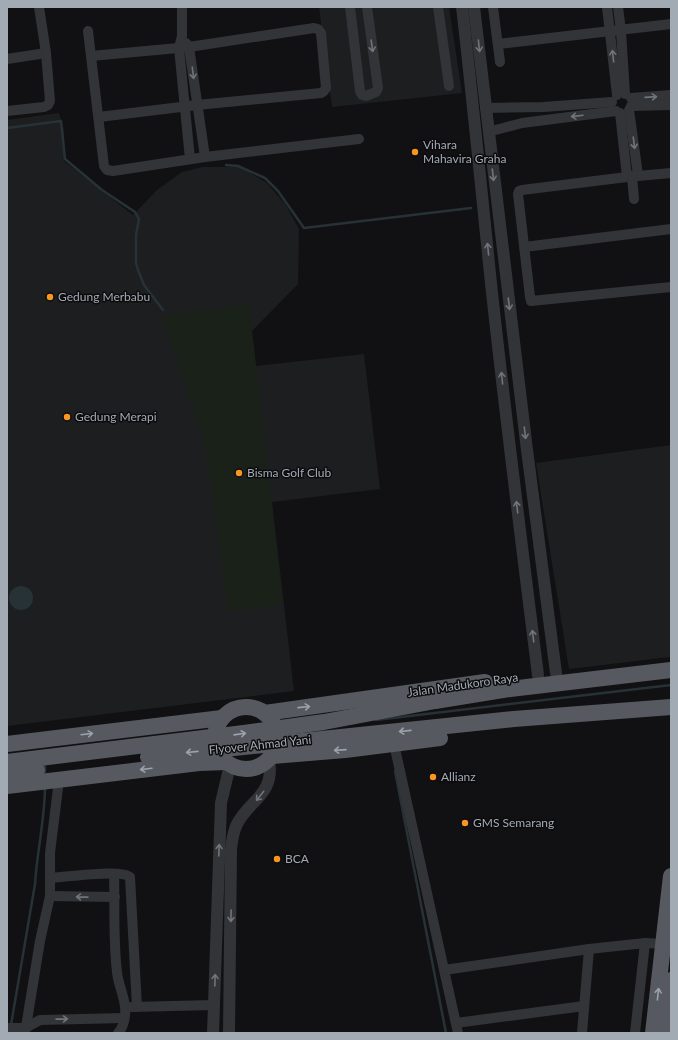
<svg xmlns="http://www.w3.org/2000/svg" width="678" height="1040" viewBox="0 0 678 1040" font-family="Lato,sans-serif">
<rect width="100%" height="100%" fill="#111113"/>
<g fill="#1d1e20">
<path d="M319,7H449L462,93L332,107Z"/>
<path d="M59,113L64,130V161L133,215L157,190L182,172L203,167H240L267,183L286,205L299,229L298,284L252,331L256,366L364,354L380,489L272,502L294,691L7,726V120Z"/>
<path d="M671,445V655L670,657L569,669L536,463Z"/>
</g>
<path fill="#192119" d="M249,304L283,604L229,612L205,443L163,316Z"/>
<circle fill="#273237" cx="21" cy="598" r="12"/>
<g fill="none" stroke-linecap="round" stroke-linejoin="round">
<g stroke="#273237" stroke-width="2.5">
<path d="M7,128L61,121L65,159L102,190L135,212L139,219L136,235V263L138,270L144,285L163,310"/>
<path d="M226,165L238,166L265,178L278,191L304,228L471,208"/>
<path d="M376,720L671,685"/>
<path d="M45,763V775"/>
<path d="M395,771L446,1033"/>
<path d="M11,1025L35,884C37,851 45,819 45,786"/>
</g>
<g stroke="#323438" stroke-width="10">
<path d="M182,7V36L179,48L190,159"/>
<path d="M350,7L360,91L362,95L366,96L376,92L378,88L367,7"/>
<path d="M438,7L449,86"/>
<path d="M493,7L500,62"/>
<path d="M607,7L617,95"/>
<path d="M618,7L621,31L625,94"/>
<path d="M88,31L104,166L107,170L113,171L205,157L359,139"/>
<path d="M186,43L189,47L205,157"/>
<path d="M498,44L671,24"/>
<path d="M91,56L189,47L314,28L318,29L321,33L326,88L324,91L321,93L197,105L99,117"/>
<path d="M7,59L46,53"/>
<path d="M631,98L671,95"/>
<path d="M631,106L671,105"/>
<path d="M485,108L543,107L612,102"/>
<path d="M629,110L638,175"/>
<path d="M7,111L44,107L48,105L50,101L46,53L39,7"/>
<path d="M620,113L627,177"/>
<path d="M488,132L522,123L616,111"/>
<path d="M671,173L627,177L522,190L519,191L518,194L530,297L531,301L671,287"/>
<path d="M632,176L634,199"/>
<path d="M524,247L671,229"/>
<path d="M394,744L458,1033"/>
<path d="M114,874C115,906 113,939 117,972C118,984 124,995 125,1007C126,1015 124,1027 118,1033"/>
<path d="M51,878C65,877 121,869 130,877L137,1007"/>
<path d="M50,896L115,897"/>
<path d="M444,970L589,949L645,943L663,944"/>
<path d="M131,1007L214,1005"/>
<path d="M456,1023L584,1006"/>
<path d="M7,1028H25L40,1020L124,1018"/>
<path d="M25,1033L40,941L50,896V853L59,780"/>
<path d="M582,1033L589,949"/>
<path d="M635,1033L645,943"/>
</g>
<g stroke="#323438" stroke-width="12">
<path d="M462,7C473,102 482,197 492,293C506,420 522,548 538,675"/>
<path d="M474,7L527,450L556,673"/>
<path d="M213,1033L221,803L230,765"/>
<path d="M229,1033L231,849C232,841 233,832 237,824C250,799 275,795 269,760"/>
</g>
<g stroke="#565a60" stroke-width="16">
<circle cx="246" cy="738" r="31"/>
<path d="M265,713L485,682"/>
<path d="M7,744L222,718"/>
<path d="M272,756L345,750L440,738"/>
<path d="M148,757L514,719L671,707"/>
<path d="M7,762L236,734L324,722L435,701L510,689L671,670"/>
<path d="M7,774L37,770"/>
<path d="M7,786L199,763L226,762"/>
<path d="M653,1033L671,876"/>
<path d="M665,1033L671,980"/>
</g>
</g>
<defs><path id="oneway-shaft" d="M-6 0H5M1.5-3L5.5 0L1.5 3" fill="none" stroke-width="1.6" stroke-linecap="round" stroke-linejoin="round"/></defs>
<g stroke="#70757c">
<use href="#oneway-shaft" transform="translate(372 46) rotate(82)"/>
<use href="#oneway-shaft" transform="translate(479 46) rotate(84)"/>
<use href="#oneway-shaft" transform="translate(613 56) rotate(-96)"/>
<use href="#oneway-shaft" transform="translate(193 73) rotate(83)"/>
<use href="#oneway-shaft" transform="translate(651 97) rotate(-4)"/>
<use href="#oneway-shaft" transform="translate(577 116) rotate(173)"/>
<use href="#oneway-shaft" transform="translate(634 143) rotate(83)"/>
<use href="#oneway-shaft" transform="translate(493 175) rotate(83)"/>
<use href="#oneway-shaft" transform="translate(488 249) rotate(-96)"/>
<use href="#oneway-shaft" transform="translate(509 304) rotate(83)"/>
<use href="#oneway-shaft" transform="translate(502 378) rotate(-96)"/>
<use href="#oneway-shaft" transform="translate(525 433) rotate(83)"/>
<use href="#oneway-shaft" transform="translate(517 507) rotate(-97)"/>
<use href="#oneway-shaft" transform="translate(533 636) rotate(-97)"/>
<use href="#oneway-shaft" transform="translate(260 796) rotate(129)"/>
<use href="#oneway-shaft" transform="translate(219 850) rotate(-88)"/>
<use href="#oneway-shaft" transform="translate(82 897) rotate(-179)"/>
<use href="#oneway-shaft" transform="translate(231 916) rotate(91)"/>
<use href="#oneway-shaft" transform="translate(215 980) rotate(-88)"/>
<use href="#oneway-shaft" transform="translate(62 1019) rotate(-1)"/>
</g>
<g stroke="#9aa2ac">
<use href="#oneway-shaft" transform="translate(304 707) rotate(-6)"/>
<use href="#oneway-shaft" transform="translate(405 731) rotate(174)"/>
<use href="#oneway-shaft" transform="translate(87 734) rotate(-7)"/>
<use href="#oneway-shaft" transform="translate(240 734) rotate(-8)"/>
<use href="#oneway-shaft" transform="translate(340 750) rotate(176)"/>
<use href="#oneway-shaft" transform="translate(192 752) rotate(174)"/>
<use href="#oneway-shaft" transform="translate(146 769) rotate(173)"/>
<use href="#oneway-shaft" transform="translate(658 994) rotate(-84)"/>
</g>
<g fill="#f99523" stroke="#0c0c0e" stroke-width="1.5">
<circle cx="415" cy="152" r="4"/>
<circle cx="50" cy="297" r="4"/>
<circle cx="67" cy="417" r="4"/>
<circle cx="239" cy="473" r="4"/>
<circle cx="433" cy="777" r="4"/>
<circle cx="465" cy="823" r="4"/>
<circle cx="277" cy="859" r="4"/>
</g>
<g text-anchor="middle" stroke-width="3" stroke-linejoin="round" paint-order="stroke">
<g font-size="12" fill="#a2aab4" stroke="#0c0c0e" text-anchor="start">
<text x="423" y="149">Vihara<tspan x="423" dy="14">Mahavira Graha</tspan></text>
<text x="58" y="301">Gedung Merbabu</text>
<text x="75" y="421">Gedung Merapi</text>
<text x="247" y="477">Bisma Golf Club</text>
<text x="441" y="781">Allianz</text>
<text x="473" y="827">GMS Semarang</text>
<text x="285" y="863">BCA</text>
</g>
<g font-size="12" fill="#a2aab4" stroke="#0c0c0e">
<text transform="translate(463 685) rotate(-8)" y="4">Jalan Madukoro Raya</text>
<text transform="translate(260 745) rotate(-6)" y="4">Flyover Ahmad Yani</text>
</g>
</g>
<rect width="678" height="1040" fill="none" stroke="#a2aab4" stroke-width="16"/>
</svg>
